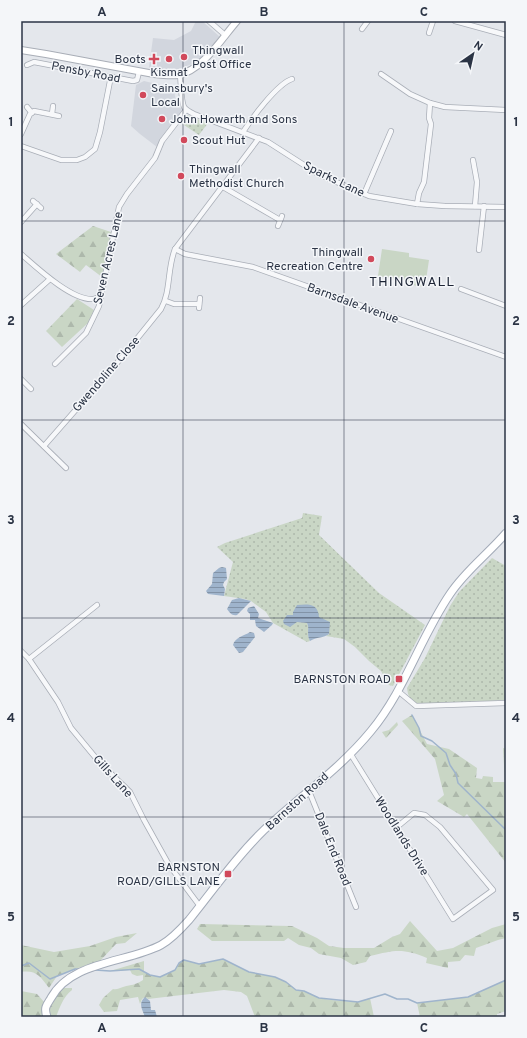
<svg xmlns="http://www.w3.org/2000/svg" width="527" height="1038" viewBox="0 0 527 1038" font-family="Overpass,sans-serif">
<defs>
<pattern id="grass-dots" width="8" height="8" patternUnits="userSpaceOnUse"><rect width="8" height="8" fill="#c9d6c5"/><path d="M2 2h.1M6 6h.1" fill="none" stroke="#adb8ab" stroke-width="1.8" stroke-linecap="round"/></pattern>
<pattern id="forest-firs" width="22" height="20" patternUnits="userSpaceOnUse"><rect width="22" height="20" fill="#c9d6c5"/><path d="M5 1l3.5 6h-7zM16 11l3.5 6h-7z" fill="#adb8ab"/></pattern>
<pattern id="water-rules" width="6" height="5" patternUnits="userSpaceOnUse"><rect width="6" height="5" fill="#9fb4cc"/><path d="M0 2.5h6" fill="none" stroke="#8293a7"/></pattern>
</defs>
<rect width="100%" height="100%" fill="#e4e7ec"/>
<g fill="#d2d6de">
<path d="M196,21H202L220,37L204,56L197,62L179,69H152L149,67L153,38L174,40L191,31Z"/>
<path d="M144,81L165,86L174,91L176,101L183,112L160,141L157,147L140,134L131,126L136,85Z"/>
</g>
<g fill="url(#grass-dots)">
<path d="M187,115L208,123L199,135L181,123Z"/>
<path d="M303,513L322,516L319,535L379,593L425,625L393,686L389,685L381,671L369,661L355,647L344,639L326,636L329,634L324,620L319,617L289,615L297,622L307,623C310,628 306,634 310,641L307,642L273,623L266,612L251,601L245,599L224,596L233,562L217,547L225,543L302,518Z"/>
<path d="M492,558L506,566V700L419,705L411,700L408,694L407,688L425,658L450,606L459,592Z"/>
</g>
<g fill="url(#forest-firs)">
<path d="M93,226L111,232L102,277L86,265L80,272L56,254Z"/>
<path d="M77,299L94,310L88,323L62,347L46,331Z"/>
<path d="M412,715L427,744L449,749L477,768L476,778L482,779L483,776L493,777V782H505L503,748L506,749V863L467,814L464,817L437,801L444,795L435,759L402,721Z"/>
<path d="M397,722L398,725L386,738L382,732L389,730Z"/>
<path d="M410,921L437,951L453,948L492,928L506,924V938L498,940L476,948L474,956L465,955L460,961L448,962V968L426,963L427,958C403,948 395,950 370,956L366,962L353,965L341,958L319,954L311,948L299,945L288,938L284,941H212L197,929L200,924L292,926L317,938L329,946L344,948H374L392,937L400,934Z"/>
<path d="M137,933L125,943L116,944L100,961L75,969L57,976L49,988C40,976 36,970 21,972V945L54,952L90,946L116,937Z"/>
<path d="M223,959L249,972L275,977L286,982L296,990L304,991L319,998L331,1000L358,1002L370,998L374,1017H255L247,996L241,992L224,990L148,999L145,997L142,999L140,1004L138,997L120,1000L117,1011L104,1012L99,1005L103,998L113,989C117,990 119,988 123,987C133,984 133,986 143,980V975L137,976L132,974L130,970L110,971L144,961V972L150,975L160,977L175,970L179,963L184,960L199,964Z"/>
<path d="M506,980V1011L497,1014V1017H420L417,1003L468,997Z"/>
<path d="M63,988H72V990C63,997 60,1007 56,1017H49C49,1004 55,997 63,988Z"/>
<path d="M21,991L37,994L45,1003L44,1017H21Z"/>
</g>
<path fill="#c9d6c5" d="M382,249L409,253V257L429,260L425,287L405,284V280L378,276Z"/>
<g fill="url(#water-rules)">
<path d="M222,567L226,568L227,579L224,582L223,585L225,589L224,596L208,594L206,591L212,584L213,573L219,568Z"/>
<path d="M239,598L251,601L237,615C232,616 230,613 227,609L232,600Z"/>
<path d="M297,605C308,604 318,603 319,617L330,622L329,634C324,638 316,637 310,641C306,634 310,628 307,623L297,622L290,627L284,624L283,621L287,615H293V612Z"/>
<path d="M254,606L259,614L258,618L273,623L272,625L264,632L256,626L255,620H250V614L247,611L248,608Z"/>
<path d="M250,632L254,633L255,637L243,652L239,653L233,645C235,637 244,636 250,632Z"/>
<path d="M145,997L150,1001L151,1010H155L157,1017H145C142,1009 138,1003 145,997Z"/>
</g>
<g fill="none" stroke-linecap="round" stroke-linejoin="round">
<g stroke="#9fb4cc" stroke-width="1.5">
<path d="M412,715L419,728L421,736L432,741L446,753L450,765L456,774L458,783L506,830"/>
<path d="M21,966L29,963L50,979L75,969H81"/>
<path d="M95,970L110,971L139,969L150,975L160,977L175,970L179,963L184,960L199,964L223,959L249,972L275,977L286,982L296,990L304,991L319,998L358,1002L385,994L397,999H408L417,1003L468,997L506,980"/>
</g>
<defs>
<g id="minor">
<path d="M209,21L225,35"/>
<path d="M455,21L506,35"/>
<path d="M362,29L368,21"/>
<path d="M429,33L433,21"/>
<path d="M27,65L34,62L133,81L137,80L139,72"/>
<path d="M381,74L410,94L430,103"/>
<path d="M180,75C181,83 181,101 184,107C186,110 190,112 194,114L268,142L318,174L369,196L417,204L445,206L506,207"/>
<path d="M27,107L32,113"/>
<path d="M52,114L53,106"/>
<path d="M243,132C252,118 277,84 292,79"/>
<path d="M21,134L30,114L34,111L59,116"/>
<path d="M21,146L61,160H77L85,157L95,149L100,132L111,76"/>
<path d="M473,160L477,182L475,206"/>
<path d="M223,187L280,220"/>
<path d="M364,194L391,131"/>
<path d="M33,201L41,208"/>
<path d="M417,204L419,193L424,182L431,124L429,118L430,103L445,107L506,110"/>
<path d="M21,222L37,204"/>
<path d="M278,226L282,216"/>
<path d="M175,249L185,254L253,267L506,357"/>
<path d="M479,250L484,206"/>
<path d="M21,254C36,267 72,301 93,299C95,299 99,297 101,296"/>
<path d="M461,289L506,306"/>
<path d="M166,301L174,304H199"/>
<path d="M21,305L50,279"/>
<path d="M199,308L200,298"/>
<path d="M55,364L86,333L99,306L119,207L127,194L155,158L162,141L186,110"/>
<path d="M21,379L31,389"/>
<path d="M21,424L66,468"/>
<path d="M44,446L123,356L161,309C171,291 167,269 175,249L259,138"/>
<path d="M21,651L29,659L58,702L71,728L100,763L130,792L144,820L169,865L199,905"/>
<path d="M29,659L97,605"/>
<path d="M398,691L416,706L506,703"/>
<path d="M350,753L453,919L493,890L440,827L425,815L414,813L397,827"/>
<path d="M309,791L356,907"/>
</g>
<path id="secondary" d="M21,50L46,54L154,74C162,75 170,76 178,75C202,71 222,38 237,21"/>
<path id="primary" d="M47,1017C46,1014 45,1010 46,1007C47,1004 50,1000 51,998C71,961 127,963 161,945C172,939 181,929 189,920C214,889 236,857 264,830C299,797 340,769 371,731C405,690 420,638 450,594C465,571 488,554 506,533"/>
</defs>
<use href="#minor" stroke="#a9aeb7" stroke-width="6"/>
<use href="#secondary" stroke="#a9aeb7" stroke-width="8"/>
<use href="#primary" stroke="#a3abb8" stroke-width="9"/>
<use href="#minor" stroke="#f7f8fa" stroke-width="4.5"/>
<use href="#secondary" stroke="#fff" stroke-width="6"/>
<use href="#primary" stroke="#fff" stroke-width="7"/>
</g>
<path fill="none" stroke="#2b3445" stroke-width="1" stroke-opacity="0.55" d="M183,21V1017M344,21V1017M21,221H506M21,420H506M21,618H506M21,817H506"/>
<g fill="#d1495b" stroke="#f4f6f9" stroke-width="1.5">
<circle cx="184" cy="57" r="4"/>
<path d="M152 53h4v4h4v4h-4v4h-4v-4h-4v-4h4z"/>
<circle cx="169" cy="59" r="4"/>
<circle cx="143" cy="95" r="4"/>
<circle cx="162" cy="119" r="4"/>
<circle cx="184" cy="140" r="4"/>
<circle cx="181" cy="176" r="4"/>
<circle cx="371" cy="259" r="4"/>
<rect x="395" y="675" width="8" height="8" rx="2"/>
<rect x="224" y="870" width="8" height="8" rx="2"/>
</g>
<g text-anchor="middle" stroke-width="3" stroke-linejoin="round" paint-order="stroke">
<g font-size="12" fill="#2b3445" stroke="#f4f6f9" text-anchor="start">
<text x="192" y="54">Thingwall<tspan x="192" dy="14">Post Office</tspan></text>
<text x="146" y="63" text-anchor="end">Boots</text>
<text x="169" y="76" text-anchor="middle">Kismat</text>
<text x="151" y="92">Sainsbury's<tspan x="151" dy="14">Local</tspan></text>
<text x="170" y="123">John Howarth and Sons</text>
<text x="192" y="144">Scout Hut</text>
<text x="189" y="173">Thingwall<tspan x="189" dy="14">Methodist Church</tspan></text>
<text x="363" y="256" text-anchor="end">Thingwall<tspan x="363" dy="14">Recreation Centre</tspan></text>
<text x="391" y="683" text-anchor="end">BARNSTON ROAD</text>
<text x="220" y="871" text-anchor="end">BARNSTON<tspan x="220" dy="14">ROAD/GILLS LANE</tspan></text>
</g>
<g font-size="12" fill="#2b3445" stroke="#f4f6f9">
<text transform="translate(86 72) rotate(11)" y="4">Pensby Road</text>
<text transform="translate(334 179) rotate(26)" y="4">Sparks Lane</text>
<text transform="translate(108 258) rotate(-77)" y="4">Seven Acres Lane</text>
<text transform="translate(353 303) rotate(20)" y="4">Barnsdale Avenue</text>
<text transform="translate(106 374) rotate(-49)" y="4">Gwendoline Close</text>
<text transform="translate(113 776) rotate(48)" y="4">Gills Lane</text>
<text transform="translate(297 801) rotate(-42)" y="4">Barnston Road</text>
<text transform="translate(402 836) rotate(58)" y="4">Woodlands Drive</text>
<text transform="translate(333 849) rotate(68)" y="4">Dale End Road</text>
</g>
<g font-size="14" letter-spacing="1" fill="#1d2536" stroke="#f4f6f9">
<text x="412" y="286">THINGWALL</text>
</g>
</g>
<rect width="527" height="1038" fill="none" stroke="#f4f6f9" stroke-width="44"/>
<g transform="translate(473 54) rotate(34)" stroke="#f4f6f9" stroke-width="3" paint-order="stroke">
<path d="M0-3L7 15L0 10L-7 15Z" fill="#2b3445"/>
<text y="-6" font-size="11" font-weight="bold" text-anchor="middle" fill="#2b3445">N</text>
</g>
<rect x="22" y="22" width="483" height="994" fill="none" stroke="#2b3445" stroke-width="1.5"/>
<g font-size="13" text-anchor="middle" font-weight="bold" fill="#2b3445">
<text x="102" y="16">A</text>
<text x="264" y="16">B</text>
<text x="424" y="16">C</text>
<text x="11" y="126">1</text>
<text x="516" y="126">1</text>
<text x="11" y="325">2</text>
<text x="516" y="325">2</text>
<text x="11" y="524">3</text>
<text x="516" y="524">3</text>
<text x="11" y="722">4</text>
<text x="516" y="722">4</text>
<text x="11" y="921">5</text>
<text x="516" y="921">5</text>
<text x="102" y="1032">A</text>
<text x="264" y="1032">B</text>
<text x="424" y="1032">C</text>
</g>
</svg>
